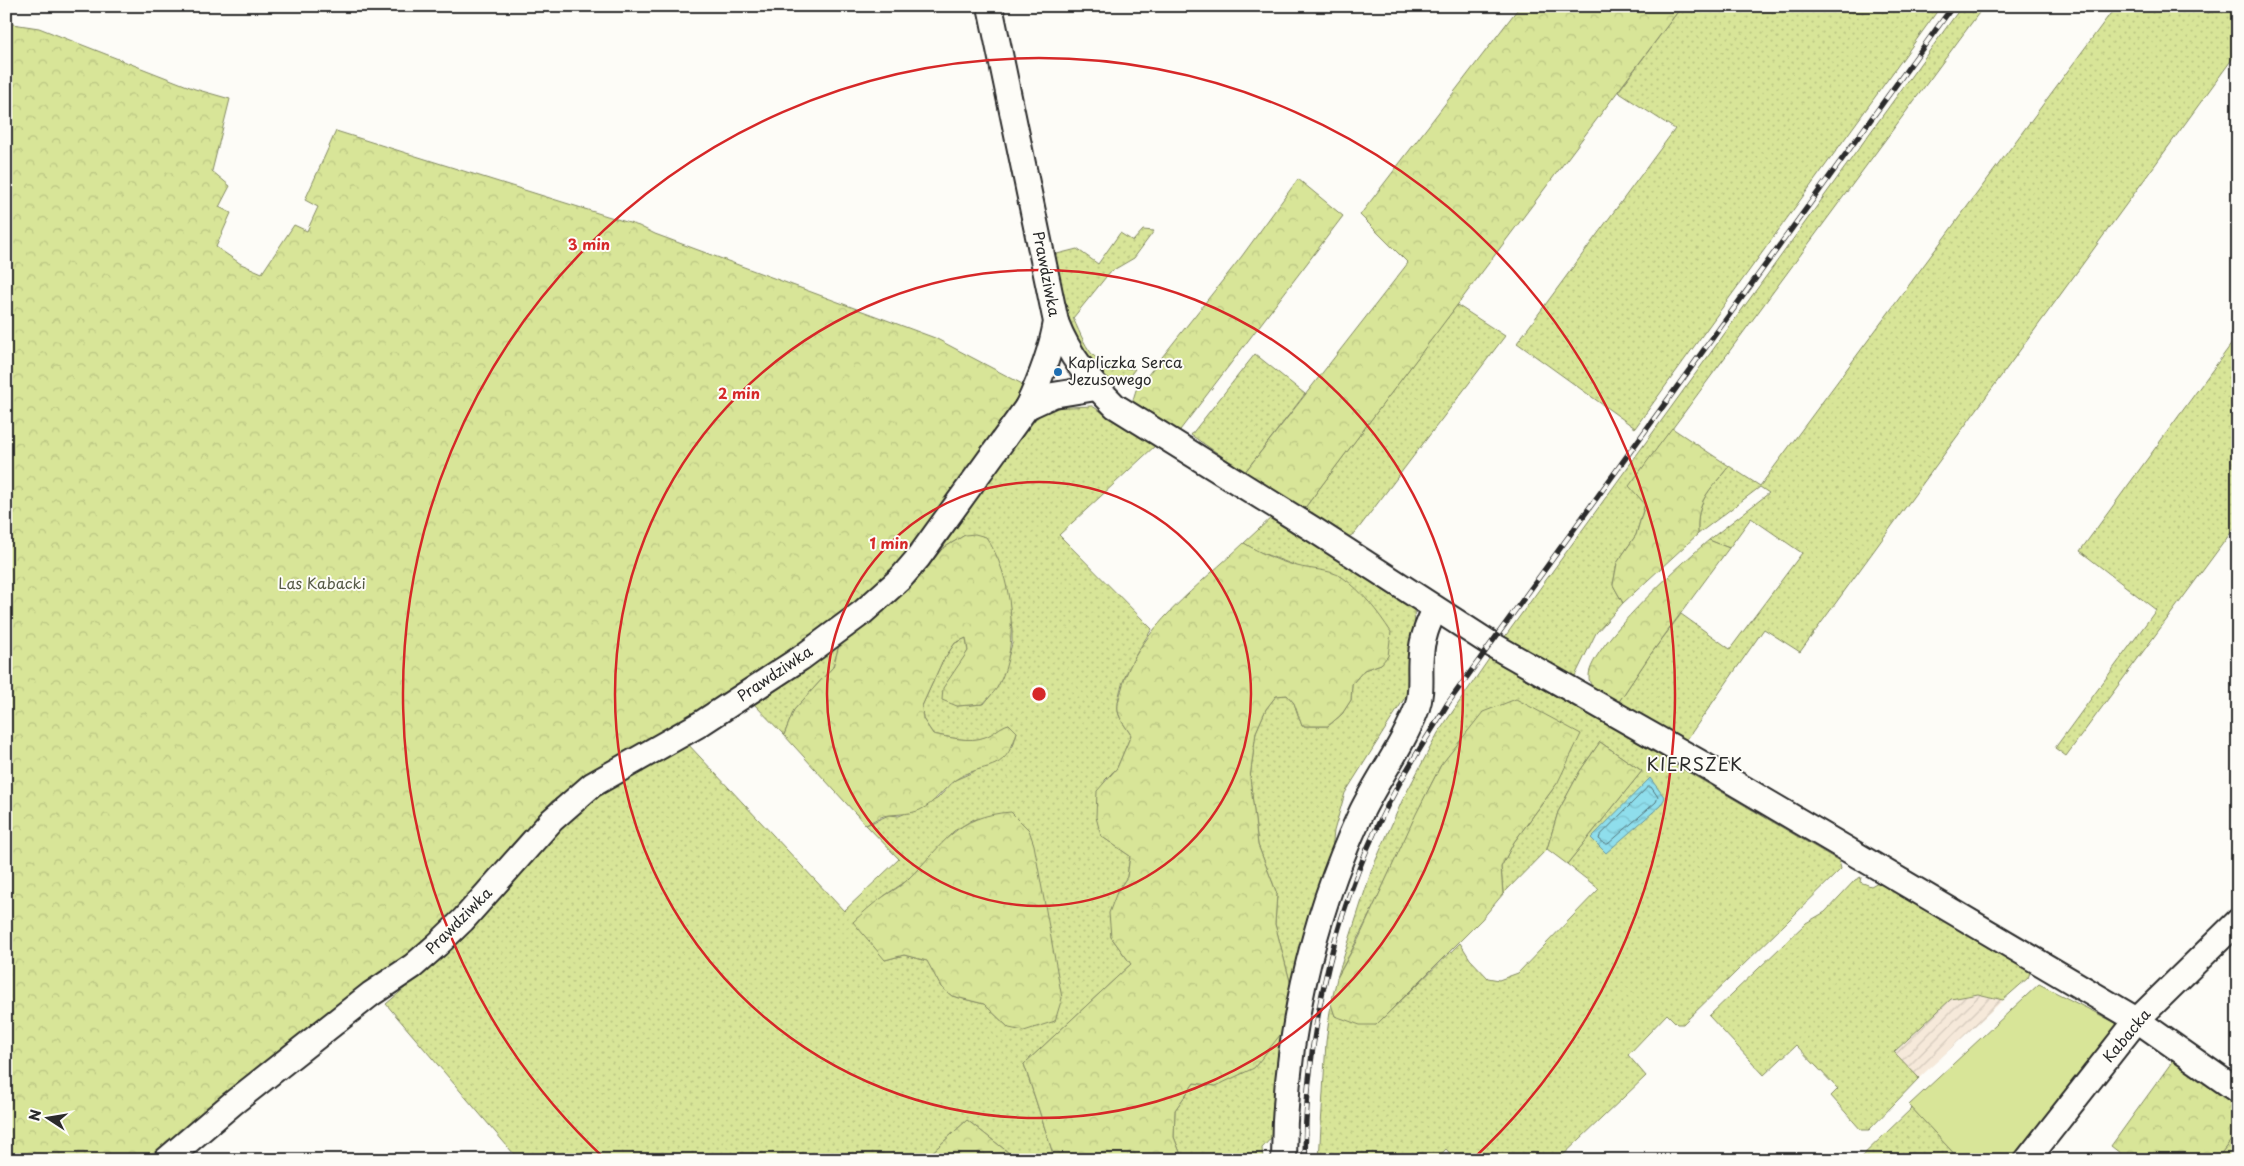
<svg xmlns="http://www.w3.org/2000/svg" width="2244" height="1166" viewBox="0 0 2244 1166" font-family="'Playpen Sans',sans-serif">
<defs>
<pattern id="industrial-furrows" width="10" height="10" patternUnits="userSpaceOnUse" patternTransform="scale(1.25)"><rect width="10" height="10" fill="#f6e9da"/><path d="M-1 1l2-2M0 10L10 0M9 11l2-2" fill="none" stroke="#d3c8bb"/></pattern>
<pattern id="grass-dots" width="8" height="8" patternUnits="userSpaceOnUse" patternTransform="scale(1.25)"><rect width="8" height="8" fill="#d8e598"/><path d="M2 2h.1M6 6h.1" fill="none" stroke="#bac583" stroke-width="1.8" stroke-linecap="round"/></pattern>
<pattern id="forest-crowns" width="20" height="18" patternUnits="userSpaceOnUse" patternTransform="scale(1.25)"><rect width="20" height="18" fill="#d8e598"/><path d="M2 6a3 3 0 1 1 6 0M12 15a3 3 0 1 1 6 0" fill="none" stroke="#bac583"/></pattern>
<pattern id="water-waves" width="16" height="10" patternUnits="userSpaceOnUse" patternTransform="scale(1.25)"><rect width="16" height="10" fill="#8fdeec"/><path d="M0 5q4-4 8 0t8 0" fill="none" stroke="#7cbfcb"/></pattern>
</defs>
<rect width="100%" height="100%" fill="#fdfcf7"/>
<filter id="ink" filterUnits="userSpaceOnUse"><feTurbulence type="fractalNoise" baseFrequency=".02" numOctaves="2"/><feDisplacementMap in="SourceGraphic" scale="10" xChannelSelector="R" yChannelSelector="G"/><feConvolveMatrix kernelMatrix="1 2 1 2 8 2 1 2 1" color-interpolation-filters="sRGB"/></filter>
<g filter="url(#ink)">
<path fill="url(#industrial-furrows)" d="M1978,994L2003,1000L1919,1078L1894,1053L1951,999Z"/>
<g fill="url(#grass-dots)" stroke="#828862" fill-rule="evenodd">
<path d="M1682,6H1941L1635,428L1517,343L1675,129L1618,92Z"/>
<path d="M1962,6H1984L1630,486L1645,504L1636,535L1617,563L1613,585L1623,603L1596,633L1575,676L1565,673L1504,638Z"/>
<path d="M2116,6H2198L2208,13L2226,6H2238V51L1800,652L1764,629L1683,745L1618,703L1650,655L1681,614L1730,649L1802,553L1751,518L1729,548L1709,540L1769,493L1760,487L1698,534C1696,499 1709,492 1729,466L1760,486Z"/>
<path d="M1143,230L1154,231L1134,258L1110,272L1073,318C1090,355 1091,365 1135,369L1125,382L1104,383L1069,328L1049,256L1077,249L1098,264L1120,233L1133,241Z"/>
<path d="M1457,305L1505,336L1355,533L1347,538L1304,509Z"/>
<path d="M2238,335V523L2066,756L2055,748L2156,610L2080,551Z"/>
<path d="M1255,354L1305,394L1245,472L1191,435Z"/>
<path d="M1092,406L1156,445L1059,535L1152,629C1138,650 1116,684 1118,711C1119,719 1126,727 1131,735L1117,768L1105,780L1101,836L1130,856L1127,877L1117,892L1111,937L1131,964L1024,1064L1055,1160H1018L967,1120L924,1160H519L386,1004L464,938L550,835L585,805L632,773L686,742L844,911L899,859L866,825L889,815L899,816L937,799L955,780L971,773L1013,746L1017,732L1009,724C1000,727 994,734 985,738C970,743 948,737 933,734L923,719L922,706L942,662L955,643L966,638L968,651L958,668L957,706L984,704L998,686L1004,671L1012,644V629L1008,598L965,535L942,549L1021,432L1048,408ZM974,819L1009,1028L984,1004L952,996L941,987L928,961L904,955L885,960L884,896L908,880L954,831Z"/>
<path d="M1273,516L1414,604L1416,680L1345,793L1334,831L1331,860L1293,993L1275,924L1277,894L1258,845L1250,778L1256,732L1266,709L1276,696L1287,695L1294,703L1302,726H1328L1342,714L1351,700L1352,684L1364,670L1381,664L1299,567L1257,551L1244,543Z"/>
<path d="M840,642L833,667L794,710L784,735L751,701Z"/>
<path d="M1491,656L1839,861L1841,869L1683,1024H1677L1667,1014L1628,1055L1646,1076L1558,1160H1456L1446,1149L1436,1160H1319L1326,1042L1331,1004L1335,1016L1376,1025L1460,943L1470,959L1488,978L1499,980L1518,973L1599,889L1567,864L1642,771L1600,742L1580,771L1558,812L1547,849L1503,894L1501,867L1514,842L1558,782L1441,765C1405,835 1375,909 1337,978L1372,869L1402,801L1438,733Z"/>
<path d="M1861,877L1860,882L1871,886L1880,881L1932,913L2032,967L2028,978L2003,1000L1978,994L1951,999L1894,1052L1919,1078L1869,1130H1861L1831,1096L1838,1089L1796,1045L1764,1075L1709,1016L1806,923L1825,912L1855,880Z"/>
<path d="M1288,1025L1275,1134L1262,1148L1263,1160H1183L1174,1137L1175,1110L1194,1083L1216,1086Z"/>
<path d="M1912,1108L1960,1160H1858Z"/>
<path d="M2238,1131V1160H2216Z"/>
</g>
<g fill="url(#forest-crowns)" stroke="#828862">
<path d="M1520,6H1682L1304,509L1245,472L1408,263L1360,215Z"/>
<path d="M6,23L39,28L195,89L230,99L212,171L230,186L219,207L231,213L216,247L241,264L262,273L294,225L307,231L318,207L305,200L336,131L639,226L655,234L935,338L1028,387L943,520L877,589L749,686L552,801L431,937L155,1160H6Z"/>
<path d="M1298,179L1343,216L1177,434L1132,403L1136,390L1242,256Z"/>
<path d="M1672,428L1729,466C1709,492 1696,499 1698,534L1623,603L1613,585L1617,563L1636,535L1645,504L1629,486Z"/>
<path d="M975,534L986,537C1012,574 1021,645 998,686C995,692 988,698 983,704L957,706L942,700L943,688L968,651L966,638L955,643L942,662L922,706L923,719L933,734C948,737 970,743 985,737C994,734 1000,726 1009,724L1017,732C1004,777 985,760 955,780C943,789 935,803 920,810C910,814 901,814 890,815C882,815 873,821 866,825L784,735L794,710L833,667L840,642L916,582L942,549L965,535Z"/>
<path d="M1709,540L1729,548L1650,655L1618,703C1608,697 1588,691 1589,676C1589,647 1684,561 1709,540Z"/>
<path d="M1244,543C1260,553 1278,561 1297,566C1311,570 1329,569 1342,577C1362,591 1378,612 1391,632L1388,656L1381,664L1364,670L1352,684L1351,700L1342,714L1328,726H1302L1294,703L1287,695L1276,696L1266,709L1256,732L1250,778L1258,845L1277,894L1275,924L1293,993L1288,1025L1254,1068L1216,1086L1194,1083L1175,1110L1174,1137L1183,1160H1055L1024,1064L1131,964L1111,937L1109,913L1117,892L1127,877L1130,856L1101,836L1096,817L1097,791L1117,768L1131,735C1126,727 1120,720 1118,711C1117,704 1120,695 1122,688C1136,631 1202,583 1244,543Z"/>
<path d="M1516,699L1581,734L1558,782L1514,842L1501,867L1503,894L1482,919L1376,1025H1360L1335,1016L1331,1004L1337,978L1359,938L1416,814L1441,765L1483,712Z"/>
<path d="M1600,742L1642,771L1567,864L1547,849L1558,812L1580,771Z"/>
<path d="M1011,812L1029,830L1034,845L1062,998L1055,1021L1024,1031L1009,1028L984,1004L952,996L941,987L927,961L904,955L885,960L853,922C863,913 872,904 883,897C891,891 901,887 908,879C945,844 954,816 1011,812Z"/>
<path d="M2174,1059L2238,1104V1131L2216,1160H2129L2111,1146Z"/>
<path d="M967,1120L1018,1160H924Z"/>
</g>
<path fill="#d8e598" stroke="#828862" d="M2039,984L2116,1023L2118,1032L2019,1160H1960L1909,1105Z"/>
<path fill="url(#water-waves)" stroke="#67969f" d="M1650,778L1665,798L1660,806L1606,853L1591,838Z"/>
<g fill="none" stroke-linecap="round" stroke-linejoin="round">
<path stroke="#537378" stroke-width="1" d="M1648,787H1651L1658,797L1656,802L1608,844H1605L1599,839L1600,836Z"/>
<defs>
<g id="minor">
<path d="M1056,322C1069,356 1090,381 1115,406L1316,531L1491,644L1699,762L2137,1020L2238,1091"/>
<path d="M1027,407L1053,395L1096,388"/>
<path d="M166,1160L233,1103L371,994L413,966L437,945L463,920L552,820L592,785L700,724L801,658L863,612L900,579L918,558L1027,407C1040,380 1051,352 1056,322L990,6"/>
<path d="M1284,1160C1284,1043 1311,921 1360,815C1377,779 1403,746 1417,708C1423,691 1419,672 1421,655C1422,638 1428,624 1435,609"/>
<path d="M2027,1160L2137,1020L2238,921"/>
</g>
</defs>
<use href="#minor" stroke="#2b2b2b" stroke-width="28"/>
<use href="#minor" stroke="#fdfcf7" stroke-width="24"/>
<defs>
<path id="rail" d="M1305,1160C1305,1031 1336,897 1399,784C1414,757 1432,730 1448,703L1953,6"/>
</defs>
<use href="#rail" stroke="#2b2b2b" stroke-width="5.5"/>
<use href="#rail" stroke="#fdfcf7" stroke-width="4" stroke-dasharray="11" stroke-linecap="butt"/>
</g>
</g>
<g fill="none" stroke="#d62828" stroke-width="2.5">
<circle cx="1039" cy="694" r="212"/>
<circle cx="1039" cy="694" r="424"/>
<path d="M605 1159A636 636 0 1 1 1473 1159"/>
</g>
<circle fill="#1f6fb2" stroke="#fdfcf7" stroke-width="2" cx="1058" cy="372" r="5"/>
<g text-anchor="middle" stroke-width="4" stroke-linejoin="round" paint-order="stroke">
<g font-size="15" fill="#2b2b2b" stroke="#fdfcf7">
<text transform="translate(1046 274) rotate(79)" y="5">Prawdziwka</text>
<text transform="translate(775 674) rotate(-34)" y="5">Prawdziwka</text>
<text transform="translate(459 921) rotate(-45)" y="5">Prawdziwka</text>
<text transform="translate(2127 1036) rotate(-50)" y="5">Kabacka</text>
</g>
<g font-size="15" fill="#2b2b2b" stroke="#fdfcf7" text-anchor="start">
<text x="1068" y="368">Kapliczka Serca<tspan x="1068" dy="17">Jezusowego</tspan></text>
</g>
<g font-size="15" fill="#565a46" stroke="#fdfcf7">
<text x="322" y="589">Las Kabacki</text>
</g>
<g font-size="18" letter-spacing="1" fill="#2b2b2b" stroke="#fdfcf7">
<text x="1695" y="771">KIERSZEK</text>
</g>
</g>
<circle cx="1039" cy="694" r="8" fill="#d62828" stroke="#fdfcf7" stroke-width="2.5"/>
<g font-size="15" text-anchor="middle" font-weight="bold" fill="#d62828" stroke="#fdfcf7" stroke-width="4" stroke-linejoin="round" paint-order="stroke">
<text x="589" y="250">3 min</text>
<text x="739" y="399">2 min</text>
<text x="889" y="549">1 min</text>
</g>
<rect width="2244" height="1166" fill="none" stroke="#fdfcf7" stroke-width="25"/>
<rect x="12" y="12" width="2219" height="1141" fill="none" stroke="#2b2b2b" stroke-width="2" filter="url(#ink)"/>
<g transform="translate(48 1118) rotate(282)" stroke="#fdfcf7" stroke-width="4" paint-order="stroke">
<path d="M0-4L9 19L0 12L-9 19Z" fill="#2b2b2b"/>
<text y="-8" font-size="14" font-weight="bold" text-anchor="middle" fill="#2b2b2b">N</text>
</g>
</svg>
